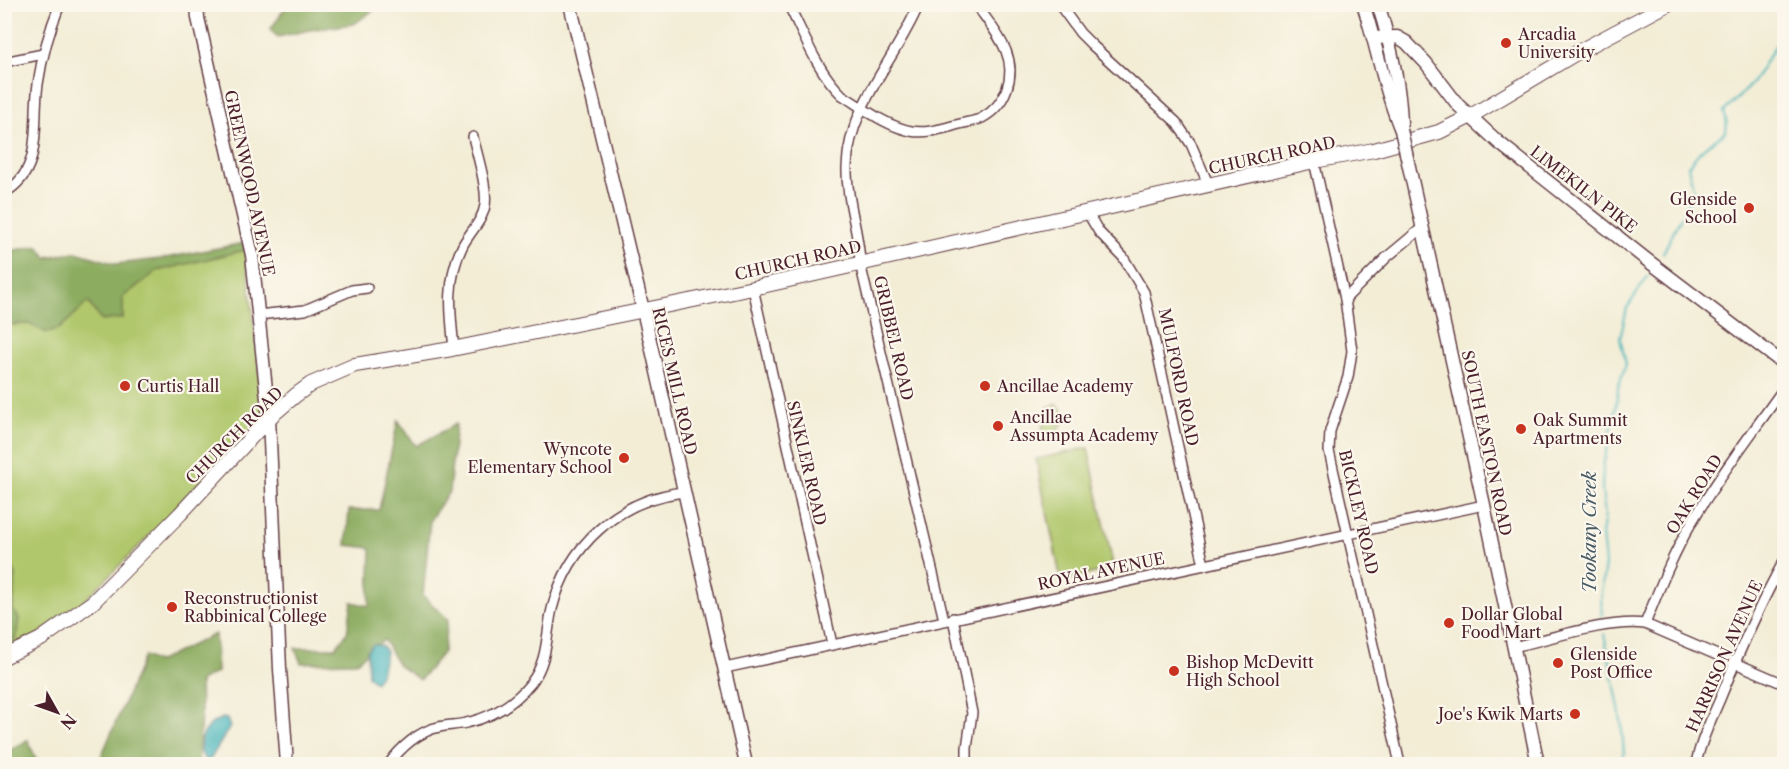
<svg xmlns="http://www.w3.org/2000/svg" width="1789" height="769" viewBox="0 0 1789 769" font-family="'Libre Caslon Text',serif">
<rect width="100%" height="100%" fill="#fbf7ec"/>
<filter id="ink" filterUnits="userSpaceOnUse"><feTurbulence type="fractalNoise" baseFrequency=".0167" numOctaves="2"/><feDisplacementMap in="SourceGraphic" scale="12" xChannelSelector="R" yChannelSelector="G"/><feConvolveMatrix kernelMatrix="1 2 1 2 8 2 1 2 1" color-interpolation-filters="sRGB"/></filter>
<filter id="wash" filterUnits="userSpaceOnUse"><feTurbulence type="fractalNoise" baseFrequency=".008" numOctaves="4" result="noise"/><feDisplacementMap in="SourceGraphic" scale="24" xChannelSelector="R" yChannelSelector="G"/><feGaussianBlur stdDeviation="1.35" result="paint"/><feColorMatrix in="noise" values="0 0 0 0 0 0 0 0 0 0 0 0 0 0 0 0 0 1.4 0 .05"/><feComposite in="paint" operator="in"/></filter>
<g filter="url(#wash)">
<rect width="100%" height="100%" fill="#f3edd6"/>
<g fill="#b0c76c" stroke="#7d734c" stroke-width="1.5">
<path d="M245,246L264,411L260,419L170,515L82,603L35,637L5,652V264L76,252L79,276Z"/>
<path d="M1057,404L1063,411L1062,424L1053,437H1047L1042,432C1042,423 1049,417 1048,407Z"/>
<path d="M1088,448L1114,569L1061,580L1036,459Z"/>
</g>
<g fill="#8cac60" stroke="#6b6646" stroke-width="1.5">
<path d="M287,5V4L381,5L354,24L315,29L278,37L270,30Z"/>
<path d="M245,243L246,250L157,271L123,297V318L102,321L88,302L60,328L47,333L29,324L5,325L4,252L38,246L47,258L76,252L116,264L160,259Z"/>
<path d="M398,420L416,446L456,424L449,492L430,520L423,596L448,619L443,652L420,680L398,665L384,640L356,662L301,663L295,648H335L347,633L352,602L369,606L371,548L346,545L349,510H379Z"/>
<path d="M4,558L11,563L16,575L13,609L19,619L16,639L5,640Z"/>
<path d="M215,634L217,672L200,681L201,712L198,764H98L144,656L157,662Z"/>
<path d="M28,740L38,764H6L5,753Z"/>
</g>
<g fill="#44b4bb" stroke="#476a73" stroke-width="1.5">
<path d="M373,644L382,646L386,652L381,674L375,682L368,676L367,651Z"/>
<path d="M223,718L227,719L230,727L210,760H205C193,743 206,723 223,718Z"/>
</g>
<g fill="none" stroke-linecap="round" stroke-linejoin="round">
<g stroke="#44b4bb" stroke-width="2">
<path d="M1663,253L1694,192L1688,166C1693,160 1698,153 1704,148C1719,135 1733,136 1724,112L1753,82L1784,32"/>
<path d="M1602,619L1601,594L1605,564L1602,534L1605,515L1602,490L1603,466L1616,407L1618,388L1626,364L1620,338L1627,308L1648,276"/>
<path d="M1604,634C1613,678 1624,720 1624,764"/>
</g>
</g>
</g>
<g filter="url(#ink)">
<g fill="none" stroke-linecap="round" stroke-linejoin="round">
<defs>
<g id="street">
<path d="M788,4C804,35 817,71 842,95C863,108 886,126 911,131C927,134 944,128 960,124C968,122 976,121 982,118C1006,105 1016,76 1006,51C999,34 986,19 976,4"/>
<path d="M919,4C897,58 848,107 847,167C846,200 859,231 860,263L944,620"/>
<path d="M1059,4L1080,33L1092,45L1176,122L1191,144L1209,186"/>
<path d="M4,62L43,54"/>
<path d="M1314,161L1345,299L1352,351L1348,377L1330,431L1329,451L1400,764"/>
<path d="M4,193C45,170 32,123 38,84C42,56 49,31 60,4"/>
<path d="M1087,212L1099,232L1123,257L1144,292L1204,565"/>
<path d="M753,288L832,644"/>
<path d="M1345,299L1387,257L1423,227"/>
<path d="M258,315L305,310L352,290L367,288"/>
<path d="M454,348C450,313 446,278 463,245C470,232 483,220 485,205C488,189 477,154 473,137"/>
<path d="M953,618L972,713L967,748V764"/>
<path d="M1645,624C1659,589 1673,554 1693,520C1720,474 1753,432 1784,388"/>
<path d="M1513,647C1550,639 1608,619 1645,624L1784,684"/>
<path d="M725,668L1484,505"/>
<path d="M389,764C400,748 419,731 439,727C448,725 457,725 466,723C492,717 514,704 531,683C548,661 546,635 552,609C568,545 618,500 683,492"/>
<path d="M1696,764C1700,742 1711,720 1720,699C1739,652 1759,605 1784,561"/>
</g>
<g id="secondary">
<path d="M197,4L198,18L252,255L269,418L280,669L287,764"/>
<path d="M570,4L643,310L746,764"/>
<path d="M1363,4C1377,46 1384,90 1401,130"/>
<path d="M1378,4C1390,42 1400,84 1401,124"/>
<path d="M1374,38L1397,37L1406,42L1426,63L1458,105L1498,142L1647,260L1784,364"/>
<path d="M1406,153L1484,505L1538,764"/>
</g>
<path id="primary" d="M4,657L41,639L93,602L180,514L269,418L296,395L311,384L355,365L452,349L753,288L1314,161L1374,150L1439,132L1469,117L1578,52L1668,4"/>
</defs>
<use href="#street" stroke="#633e45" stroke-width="12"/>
<use href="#secondary" stroke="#633e45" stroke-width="15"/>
<use href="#primary" stroke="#633e45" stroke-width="16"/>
<use href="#street" stroke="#fff" stroke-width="9"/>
<use href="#secondary" stroke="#fff" stroke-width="12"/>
<use href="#primary" stroke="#fff" stroke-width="14"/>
<defs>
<path id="secondary-bridge" d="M1401,130L1406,153"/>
</defs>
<use href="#secondary-bridge" stroke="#633e45" stroke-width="15" stroke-linecap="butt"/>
<use href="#secondary-bridge" stroke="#fff" stroke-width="12"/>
</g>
</g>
<g fill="#c8321e" stroke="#fbf7ec" stroke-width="2">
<circle cx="1506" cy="43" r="6"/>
<circle cx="1749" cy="208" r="6"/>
<circle cx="125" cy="386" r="6"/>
<circle cx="985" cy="386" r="6"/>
<circle cx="998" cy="426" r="6"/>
<circle cx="1521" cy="429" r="6"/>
<circle cx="624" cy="458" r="6"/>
<circle cx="172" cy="607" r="6"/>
<circle cx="1449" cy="623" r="6"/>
<circle cx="1558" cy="663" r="6"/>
<circle cx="1174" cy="671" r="6"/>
<circle cx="1575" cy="714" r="6"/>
</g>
<g text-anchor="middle" stroke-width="4.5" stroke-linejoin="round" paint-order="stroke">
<g font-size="16" fill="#4a1f2b" stroke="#fbf7ec" text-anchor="start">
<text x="1518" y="40">Arcadia<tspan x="1518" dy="18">University</tspan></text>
<text x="1737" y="205" text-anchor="end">Glenside<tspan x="1737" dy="18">School</tspan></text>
<text x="137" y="392">Curtis Hall</text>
<text x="997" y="392">Ancillae Academy</text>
<text x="1010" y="423">Ancillae<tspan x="1010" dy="18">Assumpta Academy</tspan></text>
<text x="1533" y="426">Oak Summit<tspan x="1533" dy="18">Apartments</tspan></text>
<text x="612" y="455" text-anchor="end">Wyncote<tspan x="612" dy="18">Elementary School</tspan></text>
<text x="184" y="604">Reconstructionist<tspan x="184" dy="18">Rabbinical College</tspan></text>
<text x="1461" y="620">Dollar Global<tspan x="1461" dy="18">Food Mart</tspan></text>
<text x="1570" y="660">Glenside<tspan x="1570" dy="18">Post Office</tspan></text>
<text x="1186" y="668">Bishop McDevitt<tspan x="1186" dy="18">High School</tspan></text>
<text x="1563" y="720" text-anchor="end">Joe's Kwik Marts</text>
</g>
<g font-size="16" fill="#4a1f2b" stroke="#fbf7ec">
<text transform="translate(1272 155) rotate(-12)" y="6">CHURCH ROAD</text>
<text transform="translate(250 183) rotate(78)" y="6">GREENWOOD AVENUE</text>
<text transform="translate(1584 189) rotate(38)" y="6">LIMEKILN PIKE</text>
<text transform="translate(798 260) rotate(-13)" y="6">CHURCH ROAD</text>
<text transform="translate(894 338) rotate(77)" y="6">GRIBBEL ROAD</text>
<text transform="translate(1179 377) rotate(78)" y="6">MULFORD ROAD</text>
<text transform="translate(675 381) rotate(77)" y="6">RICES MILL ROAD</text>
<text transform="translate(234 435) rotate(-45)" y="6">CHURCH ROAD</text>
<text transform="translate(1487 443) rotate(78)" y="6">SOUTH EASTON ROAD</text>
<text transform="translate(807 463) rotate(77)" y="6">SINKLER ROAD</text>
<text transform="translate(1694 494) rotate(-58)" y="6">OAK ROAD</text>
<text transform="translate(1359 512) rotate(77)" y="6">BICKLEY ROAD</text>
<text transform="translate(1101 571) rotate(-12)" y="6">ROYAL AVENUE</text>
<text transform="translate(1724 656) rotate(-66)" y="6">HARRISON AVENUE</text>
</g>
<g font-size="18" font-style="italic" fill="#485b65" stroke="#fbf7ec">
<text transform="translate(1590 532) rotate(-90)" y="6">Tookany Creek</text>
</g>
</g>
<rect width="1789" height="769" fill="none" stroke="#fbf7ec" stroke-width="24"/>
<g transform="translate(57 712) rotate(130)" stroke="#fbf7ec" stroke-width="4.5" paint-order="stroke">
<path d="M0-4.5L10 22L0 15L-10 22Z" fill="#4a1f2b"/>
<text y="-9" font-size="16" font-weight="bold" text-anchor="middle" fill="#4a1f2b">N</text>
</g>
</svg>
